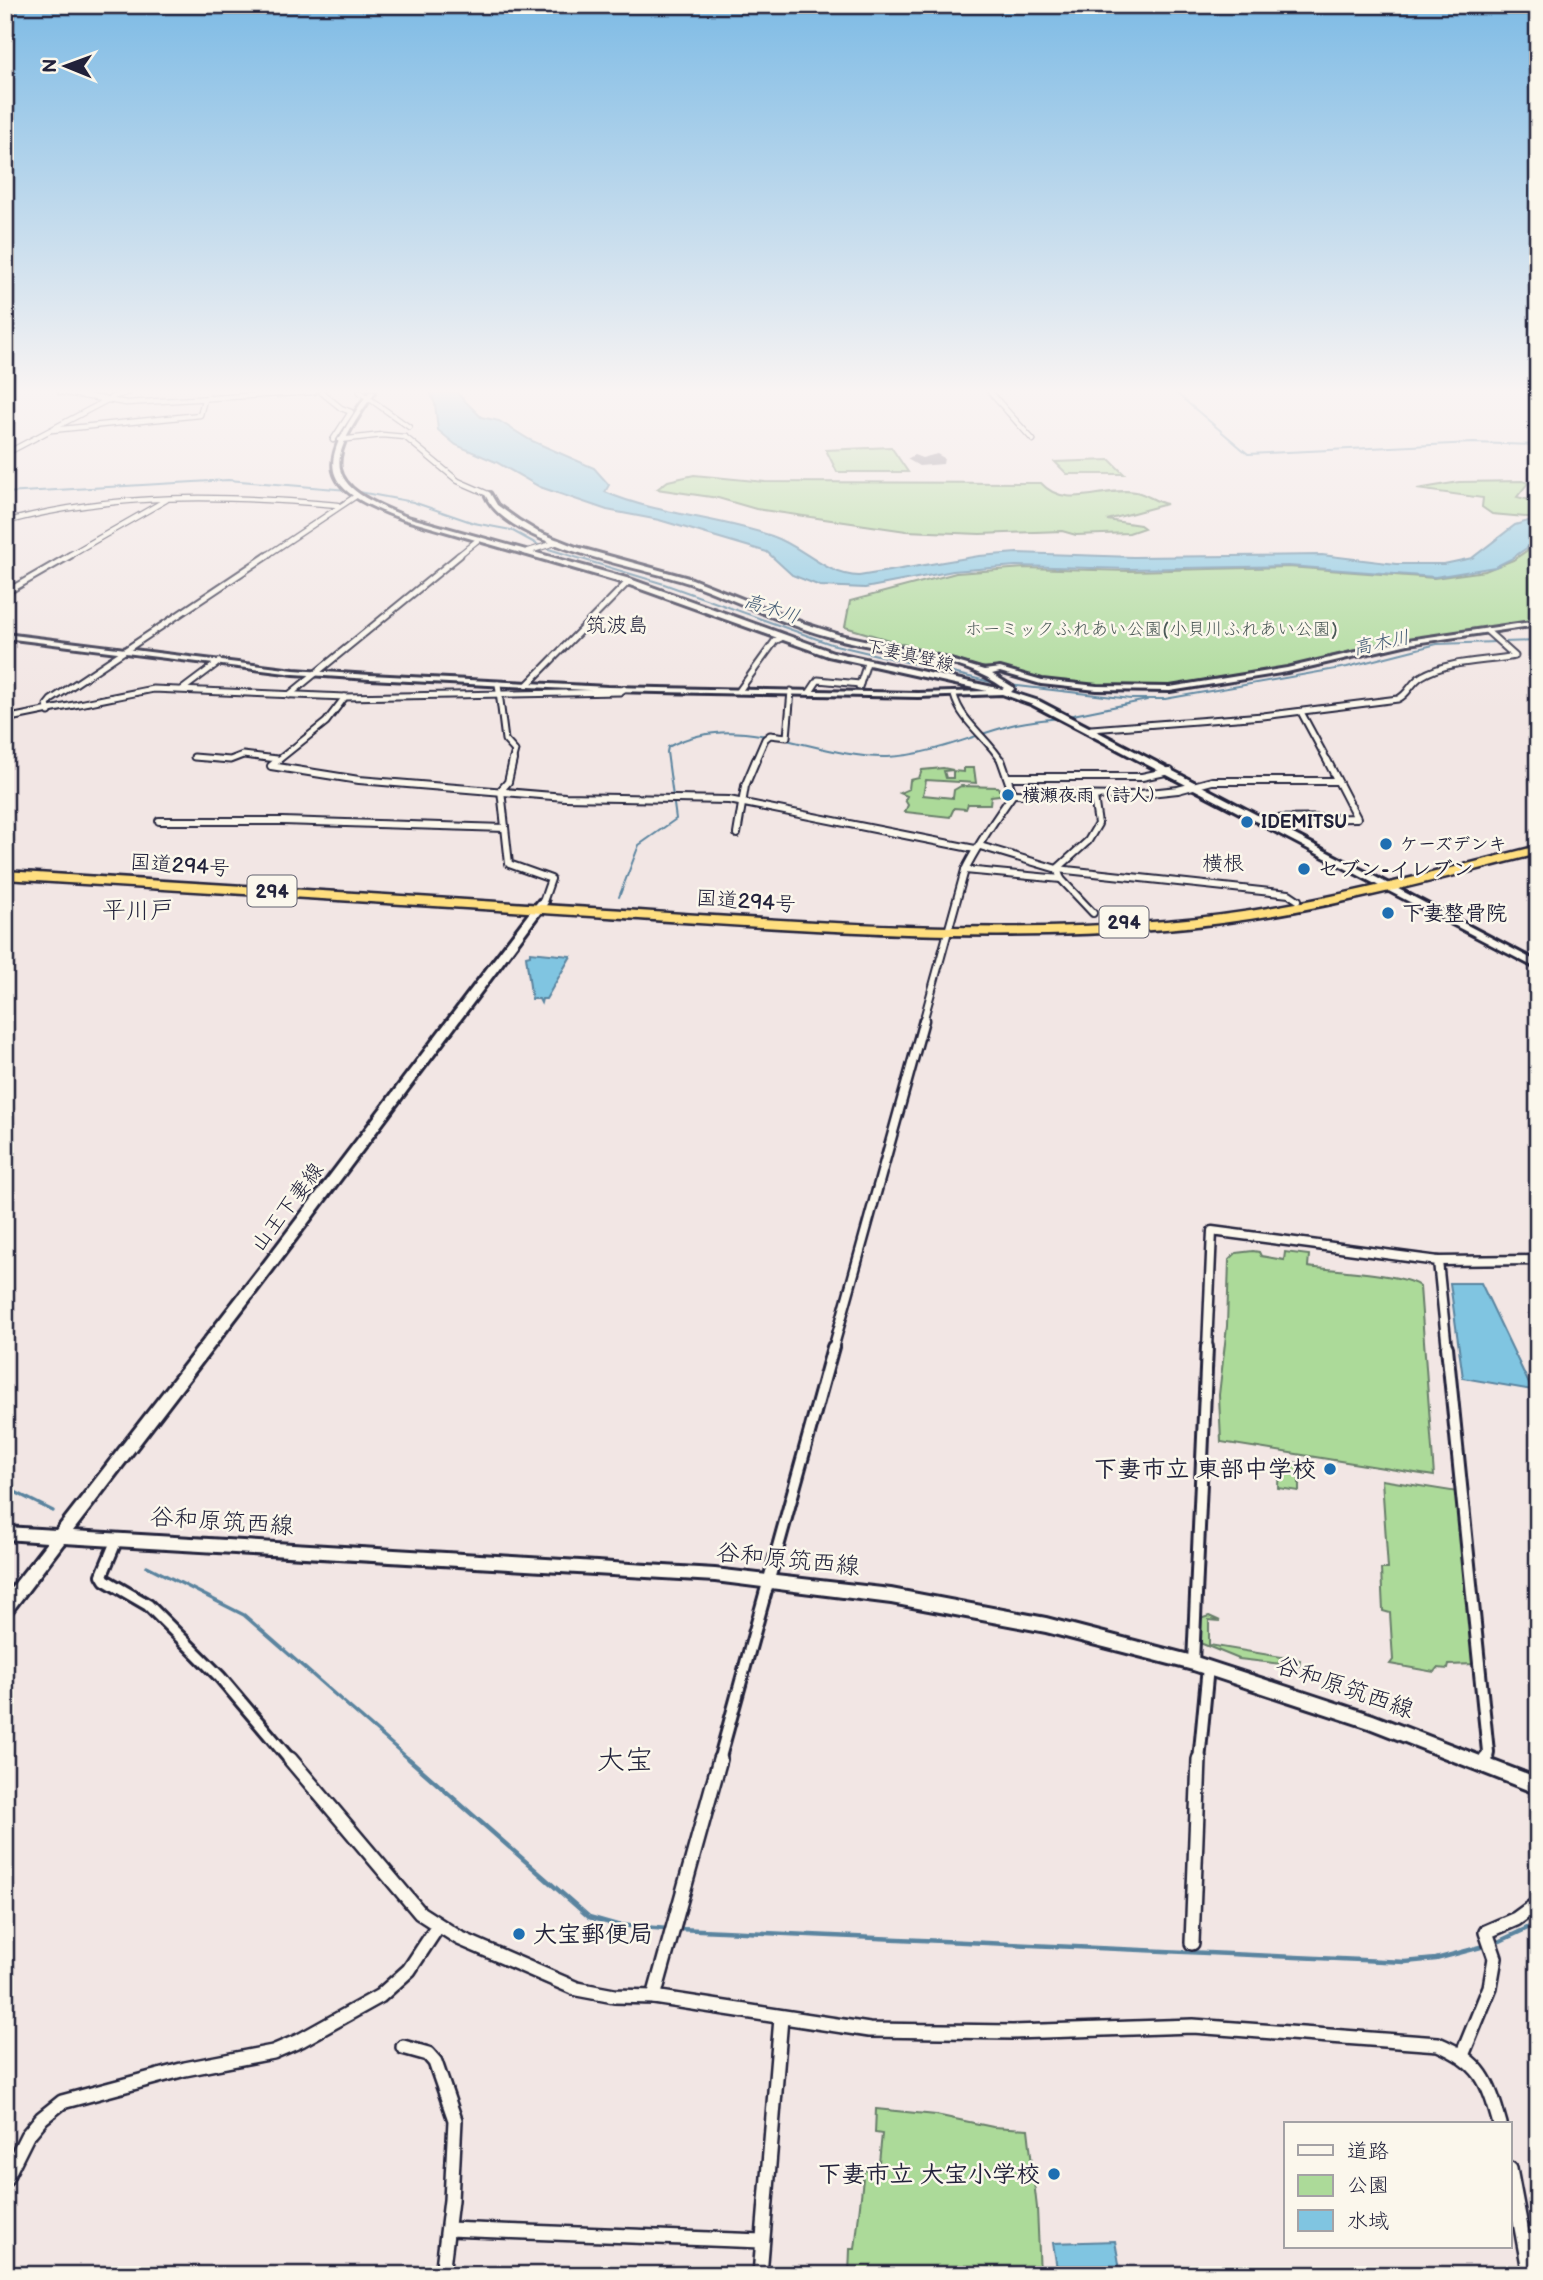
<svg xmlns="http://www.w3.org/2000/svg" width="1543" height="2280" viewBox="0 0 1543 2280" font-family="'Balsamiq Sans','Klee One',sans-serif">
<rect width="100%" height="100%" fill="#f2e6e4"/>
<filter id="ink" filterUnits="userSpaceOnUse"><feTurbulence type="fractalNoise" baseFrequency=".0143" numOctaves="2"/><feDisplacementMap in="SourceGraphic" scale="14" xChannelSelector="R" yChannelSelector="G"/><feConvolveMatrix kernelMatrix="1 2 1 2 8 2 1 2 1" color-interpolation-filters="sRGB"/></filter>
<g filter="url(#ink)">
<g fill="#acda99" stroke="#677e6a" stroke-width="2">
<path d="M891,447L908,472H837L826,450Z"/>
<path d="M1110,460L1124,474H1067L1055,462Z"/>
<path d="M694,475L765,482L1041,483C1066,511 1105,486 1136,492C1147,494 1155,502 1167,504L1107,520L1140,525L1144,528L1129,533L1076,535L1062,531L980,534L906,531L756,509L718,498L657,489L668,481Z"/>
<path d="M1523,481L1528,483L1517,497L1538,502V518L1492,514L1482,507L1483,498L1417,489L1459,482Z"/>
<path d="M1538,543V621L1374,645L1293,666L1170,687H1109L1053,682L1001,668L980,667L845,627L850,601L956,573L1025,568L1129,571L1288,567L1434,578L1485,571L1513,560Z"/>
<path d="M943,768L953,770L944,771L946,778H953V771L964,772V768H974L976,783L926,780L923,795L953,798L954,790L961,786L998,787L999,790H1010L1008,794L991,796L990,804H968L966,809L954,808L950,817L905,812L908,805L905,800L907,796L900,793L909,789L910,780L919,778L922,770Z"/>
<path d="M1253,1251L1259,1252L1261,1256L1284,1260L1285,1252L1309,1255L1308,1267C1329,1270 1409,1274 1420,1287L1434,1476L1221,1442L1219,1395L1227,1326L1229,1260L1236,1253Z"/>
<path d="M1279,1460L1299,1463V1491L1278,1488Z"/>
<path d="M1382,1480L1458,1492L1474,1664L1449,1665L1448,1669L1437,1668L1434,1672L1390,1664L1393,1660L1390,1613L1383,1611L1381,1569H1388Z"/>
<path d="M1209,1616L1220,1621L1209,1620V1645L1300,1660L1299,1666L1239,1659L1200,1643V1619Z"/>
<path d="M876,2109L936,2115L993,2127L1028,2129L1037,2208L1040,2275H849L850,2249H855L864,2170L878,2172L882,2134L875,2133Z"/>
</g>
<g fill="#80c5e1" stroke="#5a849f" stroke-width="2">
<path d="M430,392H456L481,417L499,421L530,440L594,468L609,485L605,492C658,515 718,517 772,536C804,547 825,575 859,576L979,556L1017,553L1133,557L1322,555L1396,564H1444L1472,558L1515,525L1538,518V540L1511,559L1495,567L1435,577L1289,566L1129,569L1016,566L953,571L865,588L820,586L792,575L767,552L659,520L607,510L540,487L496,462L456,445L438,430L435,404Z"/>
<path d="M530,952L571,956L546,999H542L541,1003L539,999H532L531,994L526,956L530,955Z"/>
<path d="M1450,1283H1481L1532,1390L1463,1378Z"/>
<path d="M1115,2241L1121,2275H1058L1053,2243Z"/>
</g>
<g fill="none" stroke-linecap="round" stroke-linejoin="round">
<g stroke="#5a849f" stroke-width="2">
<path d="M1175,392L1221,431"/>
<path d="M1222,432L1248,454L1473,443L1538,445"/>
<path d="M354,491L413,502L474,523L511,530L542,547L664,584L831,644L999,684"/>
<path d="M5,493L228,480L348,490"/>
<path d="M1503,642L1538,641"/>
<path d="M1009,685L1131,699H1165L1347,667L1437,644L1496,642"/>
<path d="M1068,716L1147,700"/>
<path d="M619,897L639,845L676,819L667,752L668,747C742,708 813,759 888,757C930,755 969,737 1008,726C1025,721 1043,720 1061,718"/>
</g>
<g stroke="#5a849f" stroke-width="3.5">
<path d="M5,1487L53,1511"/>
<path d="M147,1566L244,1615L411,1761"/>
</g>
<g stroke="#5a849f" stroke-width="4.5">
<path d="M409,1759L589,1917L617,1925L668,1929"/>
<path d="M678,1929L1405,1962L1436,1959L1481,1947"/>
<path d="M1500,1941L1538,1923"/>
</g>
<path fill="#8a8490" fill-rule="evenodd" d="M937,454L944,458L943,464L919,466L907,459L914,455L922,458Z"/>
<defs>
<g id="street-far5">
<path d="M60,392L126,403L314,392"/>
<path d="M321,392L341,408L351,412L333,440"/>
<path d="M360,392L409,427"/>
<path d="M990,392L1033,440"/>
<path d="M52,430L200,415L204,400"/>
<path d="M340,440L382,435L405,437L458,481L488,494"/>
<path d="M5,454L115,396L129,392"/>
<path d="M5,522C115,492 225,495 338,505"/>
<path d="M526,552L558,542"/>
<path d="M68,556L166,500"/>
<path d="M266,556L356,496"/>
<path d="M458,556L479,539"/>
</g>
<g id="street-far4">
<path d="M5,593L71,555"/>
<path d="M498,684L505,740L515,751L512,762"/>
<path d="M527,685L628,582"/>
<path d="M859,687L867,663"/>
<path d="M183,689L219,662"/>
<path d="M739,691L775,641L781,638"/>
<path d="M810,692L818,680L860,684"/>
<path d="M289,695L460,555"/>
<path d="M954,695C961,722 988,738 1002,762"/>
<path d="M49,712L47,705L51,700L268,555"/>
<path d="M1301,712L1328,762"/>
<path d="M5,719L153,689L345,697L620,692L624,689"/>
<path d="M1091,729L1263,716L1398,699C1409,694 1411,682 1422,676C1449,660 1485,662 1515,656L1487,631"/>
<path d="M194,757L230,760L243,755L277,759"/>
<path d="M276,762L326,722L345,697"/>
<path d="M755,762L765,739L770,735L787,737L791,691"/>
</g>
<g id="street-far3">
<path d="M278,760L271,766L359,780L565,797L729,800L975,849"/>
<path d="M513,760L508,782L501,790L509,864L551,879L543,902"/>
<path d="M1009,777H1142L1170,771"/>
<path d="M1013,794L1121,796L1178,790L1212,781H1337"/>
<path d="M1260,819L1357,818L1327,760"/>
<path d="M159,821H282L505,828"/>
<path d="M737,834L745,786L756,760"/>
<path d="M980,846L1057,869L1061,879L1093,913"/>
<path d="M1057,869L1289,894L1298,900"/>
<path d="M1057,869L1088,841L1098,824L1094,797"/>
<path d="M965,870L1061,879"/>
<path d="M923,1022L965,870C977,845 997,817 1013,794L1001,760"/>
</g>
<g id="street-far2">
<path d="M1438,1261L1538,1260"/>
<path d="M833,1349L924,1020"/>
<path d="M1207,1349L1212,1231L1438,1261L1447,1349"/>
</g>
<g id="street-far1">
<path d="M1447,1347L1488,1752L1486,1761"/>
<path d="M117,1539L102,1575L105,1580L148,1605L220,1677L291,1761"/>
<path d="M1193,1663L1207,1347"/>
<path d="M719,1761L833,1347"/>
<path d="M1199,1761L1208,1667"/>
</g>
<g id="street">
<path d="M290,1759L420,1913L459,1938L577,1989L614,1996L654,1997L869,2030L1013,2032L1193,2026L1438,2044C1481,2062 1488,2081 1500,2124"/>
<path d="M1485,1764L1486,1759"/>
<path d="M1192,1943L1199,1759"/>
<path d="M654,1997L720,1759"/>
<path d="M403,2047L428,2054L435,2062L455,2120L451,2200L442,2275"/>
<path d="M1463,2053L1490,1987L1495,1958L1486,1932L1516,1919L1538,1903"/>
<path d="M1510,2169L1530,2275"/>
<path d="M5,2180L27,2136L42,2118L62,2102L185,2069L273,2052L301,2040L380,1996L409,1970L438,1926"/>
<path d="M448,2229L762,2241"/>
<path d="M760,2275L781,2018"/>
</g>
<g id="secondary">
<path d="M369,392H375C325,463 321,484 407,517L630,579L833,652L1002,689L1004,688C964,657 887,652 838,639C786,626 739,601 689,583C639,566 506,546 485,494L490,493L497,505L518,520L538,532L576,547L692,579L803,623L840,635L930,654L984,670L1000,668L1042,680L1097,686L1170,687L1287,668L1408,640L1538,621V625L1408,644L1287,672L1170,691L1097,690L1041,684L1000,672L992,674L1013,687L1014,689L1011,692L1039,701L1538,962V969L1033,705L1002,694L918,697L608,691L370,679L294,674L5,638V634L294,670L370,675L608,687L918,693L987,691L828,656L624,583L403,519C315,487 318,464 369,392Z"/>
<path d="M543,899L548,902L547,904L272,1271L73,1531L715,1569L891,1589L1046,1618L1193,1656L1373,1715L1538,1778V1794L1369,1728L1193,1670L1046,1632L891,1603L715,1581L64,1543L11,1613L5,1615V1596L47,1542L5,1539V1527L56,1530L262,1265L539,900Z"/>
</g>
<path id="highway" d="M1538,846V854C1415,885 1292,919 1166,929C985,944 805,930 624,918C418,905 212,892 5,879V871C212,884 418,897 624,910C805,922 985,936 1166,921C1292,911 1415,877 1538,846Z"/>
</defs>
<use href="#street-far5" stroke="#22223b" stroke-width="7"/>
<use href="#street-far4" stroke="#22223b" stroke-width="9"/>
<use href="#street-far3" stroke="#22223b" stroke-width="10"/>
<use href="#street-far2" stroke="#22223b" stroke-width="13"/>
<use href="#street-far1" stroke="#22223b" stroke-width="16"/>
<use href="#street" stroke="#22223b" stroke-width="18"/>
<use href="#secondary" stroke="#22223b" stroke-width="6"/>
<use href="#highway" stroke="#22223b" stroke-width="5"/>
<use href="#street-far5" stroke="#fbf7ec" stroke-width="4.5"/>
<use href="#street-far4" stroke="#fbf7ec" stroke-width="5"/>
<use href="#street-far3" stroke="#fbf7ec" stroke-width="6"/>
<use href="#street-far2" stroke="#fbf7ec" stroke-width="8"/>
<use href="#street-far1" stroke="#fbf7ec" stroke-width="10"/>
<use href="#street" stroke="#fbf7ec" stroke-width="13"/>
<use href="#secondary" fill="#fbf7ec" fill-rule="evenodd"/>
<use href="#highway" fill="#ffdf80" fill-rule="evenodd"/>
</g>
</g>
<linearGradient id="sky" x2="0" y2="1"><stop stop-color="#7ebbe5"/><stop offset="0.55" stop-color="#f9f4f3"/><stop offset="1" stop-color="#f9f4f3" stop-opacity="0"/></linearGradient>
<rect width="1543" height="711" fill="url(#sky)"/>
<g fill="#1f6fb2" stroke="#fbf7ec" stroke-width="2.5">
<circle cx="1008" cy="795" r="7"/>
<circle cx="1247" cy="822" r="7"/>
<circle cx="1386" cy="844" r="7"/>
<circle cx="1304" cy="869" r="7"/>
<circle cx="1388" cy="913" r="7"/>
<circle cx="1330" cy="1469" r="7"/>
<circle cx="519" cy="1934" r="7"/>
<circle cx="1054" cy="2174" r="7"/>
</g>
<g text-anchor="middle" stroke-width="5" stroke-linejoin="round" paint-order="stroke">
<g font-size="18" fill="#4b5957" stroke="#fbf7ec">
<text x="1151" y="635">ホーミックふれあい公園(小貝川ふれあい公園)</text>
</g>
<g font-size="18" fill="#22223b" stroke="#fbf7ec">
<text transform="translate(910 655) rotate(13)" y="6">下妻真壁線</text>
</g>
<g font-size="18" font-weight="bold" fill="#22223b" stroke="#fbf7ec" text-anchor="start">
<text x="1022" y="801">横瀬夜雨（詩人）</text>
<text x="1261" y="828">IDEMITSU</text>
<text x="1400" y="850">ケーズデンキ</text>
</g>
<g font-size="19" font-style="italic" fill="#435b75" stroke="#fbf7ec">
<text transform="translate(772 608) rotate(18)" y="7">高木川</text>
<text transform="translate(1381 642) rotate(-12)" y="7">高木川</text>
</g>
<g fill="#fbf7ec" stroke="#636270" stroke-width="2">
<rect x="247.5" y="875.5" width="49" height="31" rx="5"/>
<rect x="1099.5" y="906.5" width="49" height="31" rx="5"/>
</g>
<g font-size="19" font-weight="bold" fill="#22223b">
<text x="272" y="898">294</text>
<text x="1124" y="929">294</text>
</g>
<g font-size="21" fill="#22223b" stroke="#fbf7ec">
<text x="617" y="632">筑波島</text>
<text x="1223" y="870">横根</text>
</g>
<g font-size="21" fill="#22223b" stroke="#fbf7ec">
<text transform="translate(180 865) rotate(4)" y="7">国道294号</text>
<text transform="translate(746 901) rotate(4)" y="7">国道294号</text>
<text transform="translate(287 1207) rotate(-53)" y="7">山王下妻線</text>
</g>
<g font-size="21" font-weight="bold" fill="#22223b" stroke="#fbf7ec" text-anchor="start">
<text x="1318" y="876">セブン-イレブン</text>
<text x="1402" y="920">下妻整骨院</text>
</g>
<g font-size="24" fill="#22223b" stroke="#fbf7ec">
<text x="138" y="918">平川戸</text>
</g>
<g font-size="24" font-weight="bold" fill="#22223b" stroke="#fbf7ec" text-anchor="end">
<text x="1316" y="1477">下妻市立 東部中学校</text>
<text x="533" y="1942" text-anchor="start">大宝郵便局</text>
<text x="1040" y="2182">下妻市立 大宝小学校</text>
</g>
<g font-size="24" fill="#22223b" stroke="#fbf7ec">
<text transform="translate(222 1521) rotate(4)" y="8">谷和原筑西線</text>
<text transform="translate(788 1559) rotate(6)" y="8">谷和原筑西線</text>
<text transform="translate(1345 1687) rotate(19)" y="8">谷和原筑西線</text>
</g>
<g font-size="28" fill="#22223b" stroke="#fbf7ec">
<text x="625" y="1769">大宝</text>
</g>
</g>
<rect width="1543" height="2280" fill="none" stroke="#fbf7ec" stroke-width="28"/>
<rect x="14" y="14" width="1515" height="2252" fill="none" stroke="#22223b" stroke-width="2.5" filter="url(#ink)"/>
<rect x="1284" y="2122" width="228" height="126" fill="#fbf7ec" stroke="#a4a2a5" stroke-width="2"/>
<rect x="1298" y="2145" width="35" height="10" fill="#fbf7ec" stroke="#a4a2a5" stroke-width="2"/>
<text x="1347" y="2158" font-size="21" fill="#22223b">道路</text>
<rect x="1298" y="2175" width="35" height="21" fill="#acda99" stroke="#a4a2a5" stroke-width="2"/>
<text x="1347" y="2192" font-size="21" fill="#22223b">公園</text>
<rect x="1298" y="2210" width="35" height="21" fill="#80c5e1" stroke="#a4a2a5" stroke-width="2"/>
<text x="1347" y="2228" font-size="21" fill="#22223b">水域</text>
<g transform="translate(66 66) rotate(271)" stroke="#fbf7ec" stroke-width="5" paint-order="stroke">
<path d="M0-5L12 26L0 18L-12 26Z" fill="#22223b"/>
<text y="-10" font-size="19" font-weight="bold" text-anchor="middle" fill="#22223b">N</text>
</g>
</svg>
